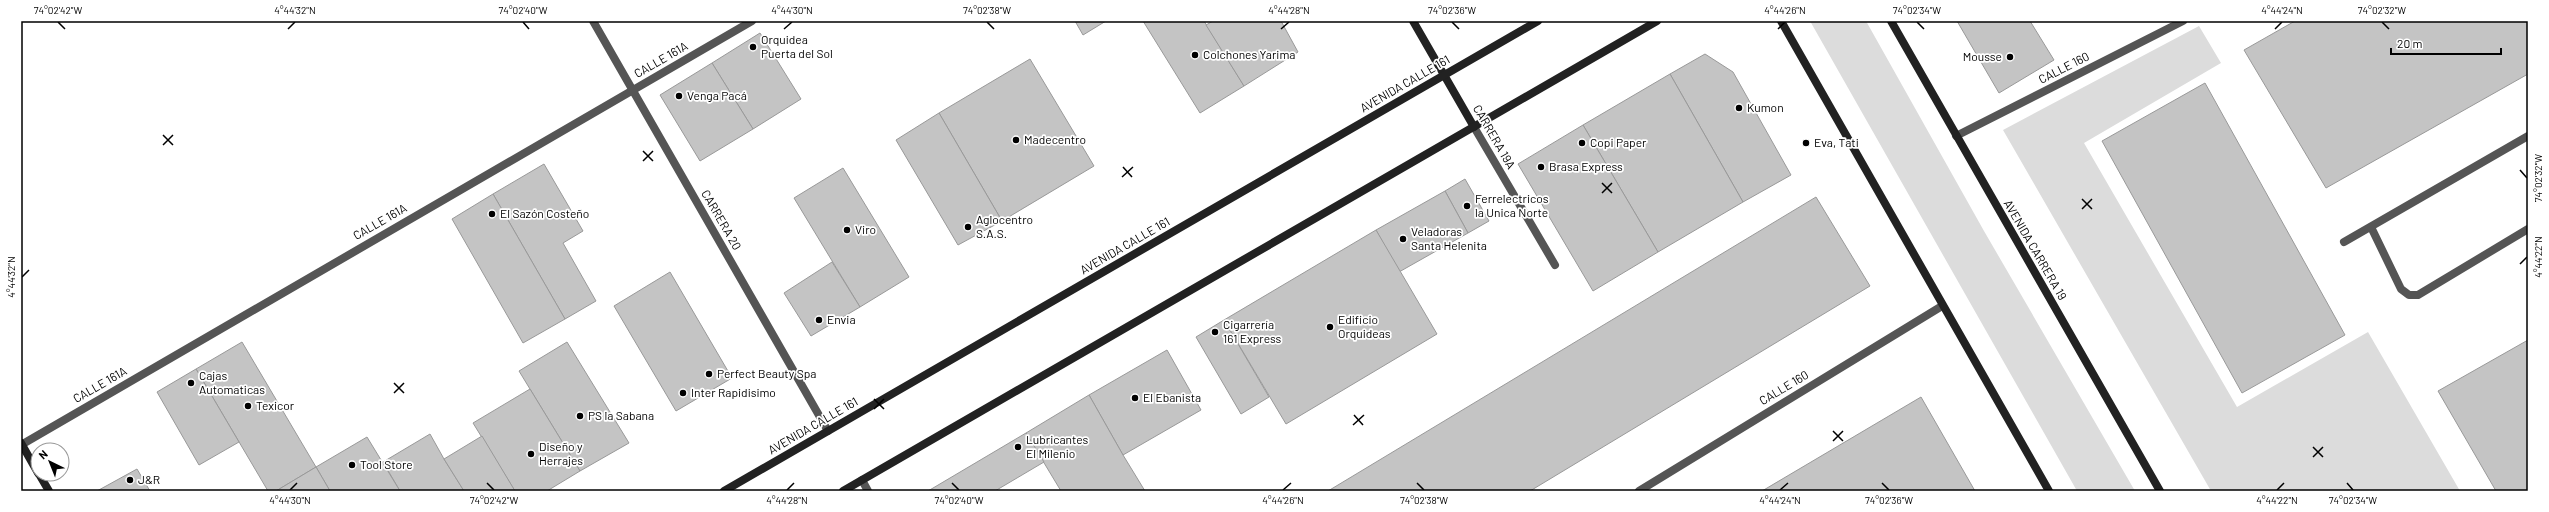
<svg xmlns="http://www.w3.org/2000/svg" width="2549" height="512" viewBox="0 0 2549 512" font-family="Barlow,sans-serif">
<rect width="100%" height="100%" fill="#fff"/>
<g fill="#dcdcdc">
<path d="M1810,21H1866L1984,231L2135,491H2077Z"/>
<path d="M2199,26L2221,63L2084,143L2237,407L2368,332L2460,491H2211L2003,130Z"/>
</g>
<g fill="#c4c4c4" stroke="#999">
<path d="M1075,21H1106L1083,35Z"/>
<path d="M1143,21H1204L1244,86L1200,113Z"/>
<path d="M1213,21H1281L1298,52L1244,86L1206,25Z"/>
<path d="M1957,21H2030L2054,60L1999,93Z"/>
<path d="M2295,21H2528V74L2326,188L2244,50Z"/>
<path d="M760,33L801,99L753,129L712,63Z"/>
<path d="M1705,54L1733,72L1791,175L1743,202L1670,74Z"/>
<path d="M1030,59L1094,166L1002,221L939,113Z"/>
<path d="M712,63L753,129L700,161L660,95Z"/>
<path d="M1670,74L1743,202L1658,252L1583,125Z"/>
<path d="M2205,83L2345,335L2242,393L2102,141Z"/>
<path d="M939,113L1002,221L958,245L896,140Z"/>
<path d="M1583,125L1658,252L1593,291L1518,164Z"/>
<path d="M544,164L583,231L563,243L596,301L565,319L493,194Z"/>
<path d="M843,168L909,277L860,307L794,198Z"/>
<path d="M1465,179L1489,221L1468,233L1445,191Z"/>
<path d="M1445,191L1468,233L1399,272L1376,230Z"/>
<path d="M493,194L565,319L523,343L452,219Z"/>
<path d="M1816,197L1870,286L1530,491H1328Z"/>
<path d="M1376,230L1437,334L1286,424L1224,320Z"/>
<path d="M832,262L860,307L811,336L784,293Z"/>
<path d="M670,272L732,378L676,411L614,306Z"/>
<path d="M1224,320L1269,397L1241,414L1196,337Z"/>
<path d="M2528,340V491H2496L2438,391Z"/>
<path d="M242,342L316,467L276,491H268L196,369Z"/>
<path d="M567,342L629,443L580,471L519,371Z"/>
<path d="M1167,350L1201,410L1123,455L1089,395Z"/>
<path d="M196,369L239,442L199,465L157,392Z"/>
<path d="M530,389L580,471L547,491H515L473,423Z"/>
<path d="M1089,395L1123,455L1145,491H1061L1026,433Z"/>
<path d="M1921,397L1975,491H1762Z"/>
<path d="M1026,433L1044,462L995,491H928Z"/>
<path d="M430,434L444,459L464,491H400L383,462Z"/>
<path d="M482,436L515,491H464L444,459Z"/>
<path d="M367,437L400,491H330L316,467Z"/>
<path d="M316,467L330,491H276Z"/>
<path d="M137,469L150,491H97Z"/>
</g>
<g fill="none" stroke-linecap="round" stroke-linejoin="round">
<g stroke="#555" stroke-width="8">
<path d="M2371,227L2401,289L2409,295H2418L2528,229"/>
<path d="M2344,242L2528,136"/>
</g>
<g stroke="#555" stroke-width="8">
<path d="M593,21L828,431"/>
<path d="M1474,127L1555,265"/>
<path d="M1956,136L2183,21"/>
<path d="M21,445L752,21"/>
<path d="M862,480L868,491"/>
<path d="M1639,491L1942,306"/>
</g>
<g stroke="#222" stroke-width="8">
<path d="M1413,21L1474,127"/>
<path d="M1781,21L2049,491"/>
<path d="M1891,21L2160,491"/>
<path d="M21,443L38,473"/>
<path d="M39,474L49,491"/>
<path d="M724,491L1538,21"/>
<path d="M843,491L1657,21"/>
</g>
</g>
<path fill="none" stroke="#000" stroke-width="1.5" d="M58,22L65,29M523,22L529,29M987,22L994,29M1452,22L1459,29M1917,22L1924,29M2382,22L2389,29M288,29L295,22M784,29L792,22M1281,29L1289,22M1778,29L1785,22M2275,29L2282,22M163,135L173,145M163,145L173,135M643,151L653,161M643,161L653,151M1123,167L1132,177M2520,170L2527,178M1122,177L1133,167M1602,183L1612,193M1602,193L1612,183M2082,199L2092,209M2082,209L2092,199M2520,264L2527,257M22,277L29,270M394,383L404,393M394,393L404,383M874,399L884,409M874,409L884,399M1354,415L1363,425M1353,425L1364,415M1833,431L1843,441M1833,441L1843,431M2313,447L2323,457M2313,457L2323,447M487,483L494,490M952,483L959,490M1417,483L1424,490M1882,483L1889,490M2347,483L2353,490M290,490L297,483M787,490L794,483M1283,490L1291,483M1780,490L1788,483M2277,490L2284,483"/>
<g fill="#000" stroke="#fff" stroke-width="1.5">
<circle cx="753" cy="47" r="4"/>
<circle cx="1195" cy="55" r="4"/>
<circle cx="2010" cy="57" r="4"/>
<circle cx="679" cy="96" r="4"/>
<circle cx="1739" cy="108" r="4"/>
<circle cx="1016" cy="140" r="4"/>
<circle cx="1582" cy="143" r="4"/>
<circle cx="1806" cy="143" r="4"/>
<circle cx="1541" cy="167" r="4"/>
<circle cx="1467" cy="206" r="4"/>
<circle cx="492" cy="214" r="4"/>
<circle cx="968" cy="227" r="4"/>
<circle cx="847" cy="230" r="4"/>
<circle cx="1403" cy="239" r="4"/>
<circle cx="819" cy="320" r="4"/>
<circle cx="1330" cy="327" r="4"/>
<circle cx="1215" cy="332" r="4"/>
<circle cx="709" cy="374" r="4"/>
<circle cx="191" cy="383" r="4"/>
<circle cx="683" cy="393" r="4"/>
<circle cx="1135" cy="398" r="4"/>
<circle cx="248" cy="406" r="4"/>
<circle cx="580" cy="416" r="4"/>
<circle cx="1018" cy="447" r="4"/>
<circle cx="531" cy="454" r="4"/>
<circle cx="352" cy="465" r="4"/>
<circle cx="130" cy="480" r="4"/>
</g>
<g text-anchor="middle" stroke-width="3.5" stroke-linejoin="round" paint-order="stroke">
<g font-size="12" fill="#000" stroke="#fff" text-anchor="start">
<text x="761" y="44">Orquidea<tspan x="761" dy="14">Puerta del Sol</tspan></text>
<text x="1203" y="59">Colchones Yarima</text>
<text x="2002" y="61" text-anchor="end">Mousse</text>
<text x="687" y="100">Venga Pacá</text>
<text x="1747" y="112">Kumon</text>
<text x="1024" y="144">Madecentro</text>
<text x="1590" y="147">Copi Paper</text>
<text x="1814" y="147">Eva, Tati</text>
<text x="1549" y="171">Brasa Express</text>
<text x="1475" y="203">Ferrelectricos<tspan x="1475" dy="14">la Unica Norte</tspan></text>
<text x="500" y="218">El Sazón Costeño</text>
<text x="976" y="224">Aglocentro<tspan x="976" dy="14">S.A.S.</tspan></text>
<text x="855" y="234">Viro</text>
<text x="1411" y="236">Veladoras<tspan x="1411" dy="14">Santa Helenita</tspan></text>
<text x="827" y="324">Envia</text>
<text x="1338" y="324">Edificio<tspan x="1338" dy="14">Orquideas</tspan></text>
<text x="1223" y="329">Cigarrería<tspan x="1223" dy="14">161 Express</tspan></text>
<text x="717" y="378">Perfect Beauty Spa</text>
<text x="199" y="380">Cajas<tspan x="199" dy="14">Automaticas</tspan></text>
<text x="691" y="397">Inter Rapidisimo</text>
<text x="1143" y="402">El Ebanista</text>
<text x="256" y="410">Texicor</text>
<text x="588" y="420">PS la Sabana</text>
<text x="1026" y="444">Lubricantes<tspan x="1026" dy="14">El Milenio</tspan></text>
<text x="539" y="451">Diseño y<tspan x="539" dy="14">Herrajes</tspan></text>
<text x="360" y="469">Tool Store</text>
<text x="138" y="484">J&amp;R</text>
</g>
<g font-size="12" fill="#000" stroke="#fff">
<text transform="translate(661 60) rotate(-30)" y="4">CALLE 161A</text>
<text transform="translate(2064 68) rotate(-27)" y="4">CALLE 160</text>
<text transform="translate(1405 84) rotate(-30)" y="4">AVENIDA CALLE 161</text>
<text transform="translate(1494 137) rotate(60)" y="4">CARRERA 19A</text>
<text transform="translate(721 220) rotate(60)" y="4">CARRERA 20</text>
<text transform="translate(380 222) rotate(-30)" y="4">CALLE 161A</text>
<text transform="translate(1125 246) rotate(-30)" y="4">AVENIDA CALLE 161</text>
<text transform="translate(2035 250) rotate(60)" y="4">AVENIDA CARRERA 19</text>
<text transform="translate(100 385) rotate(-30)" y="4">CALLE 161A</text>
<text transform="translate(1784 388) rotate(-31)" y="4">CALLE 160</text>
<text transform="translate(813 426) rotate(-30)" y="4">AVENIDA CALLE 161</text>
</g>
</g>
<rect width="2549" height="512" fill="none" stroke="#ffffff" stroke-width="44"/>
<g transform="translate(50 462) rotate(317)"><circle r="19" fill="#ffffff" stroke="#999999"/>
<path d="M0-3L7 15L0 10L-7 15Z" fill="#000000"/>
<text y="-6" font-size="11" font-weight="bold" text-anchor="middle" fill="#000000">N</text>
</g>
<path d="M2391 48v6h110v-6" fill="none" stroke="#000000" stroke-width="2"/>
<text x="2397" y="48" font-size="12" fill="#000000" stroke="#ffffff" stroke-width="3" paint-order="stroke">20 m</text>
<rect x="22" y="22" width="2505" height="468" fill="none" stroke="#000" stroke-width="1.5"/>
<g font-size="10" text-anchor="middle" fill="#000">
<text x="58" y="14">74°02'42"W</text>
<text x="295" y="14">4°44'32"N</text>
<text x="523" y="14">74°02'40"W</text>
<text x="792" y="14">4°44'30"N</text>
<text x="987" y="14">74°02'38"W</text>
<text x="1289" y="14">4°44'28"N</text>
<text x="1452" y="14">74°02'36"W</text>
<text x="1785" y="14">4°44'26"N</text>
<text x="1917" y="14">74°02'34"W</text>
<text x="2282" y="14">4°44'24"N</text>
<text x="2382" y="14">74°02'32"W</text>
<text transform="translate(2538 178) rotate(-90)" y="4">74°02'32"W</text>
<text transform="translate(2538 257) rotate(-90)" y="4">4°44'22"N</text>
<text transform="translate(11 277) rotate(-90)" y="4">4°44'32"N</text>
<text x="290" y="504">4°44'30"N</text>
<text x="494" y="504">74°02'42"W</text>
<text x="787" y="504">4°44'28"N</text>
<text x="959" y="504">74°02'40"W</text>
<text x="1283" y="504">4°44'26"N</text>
<text x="1424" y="504">74°02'38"W</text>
<text x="1780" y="504">4°44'24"N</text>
<text x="1889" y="504">74°02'36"W</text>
<text x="2277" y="504">4°44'22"N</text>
<text x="2353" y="504">74°02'34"W</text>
</g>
</svg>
